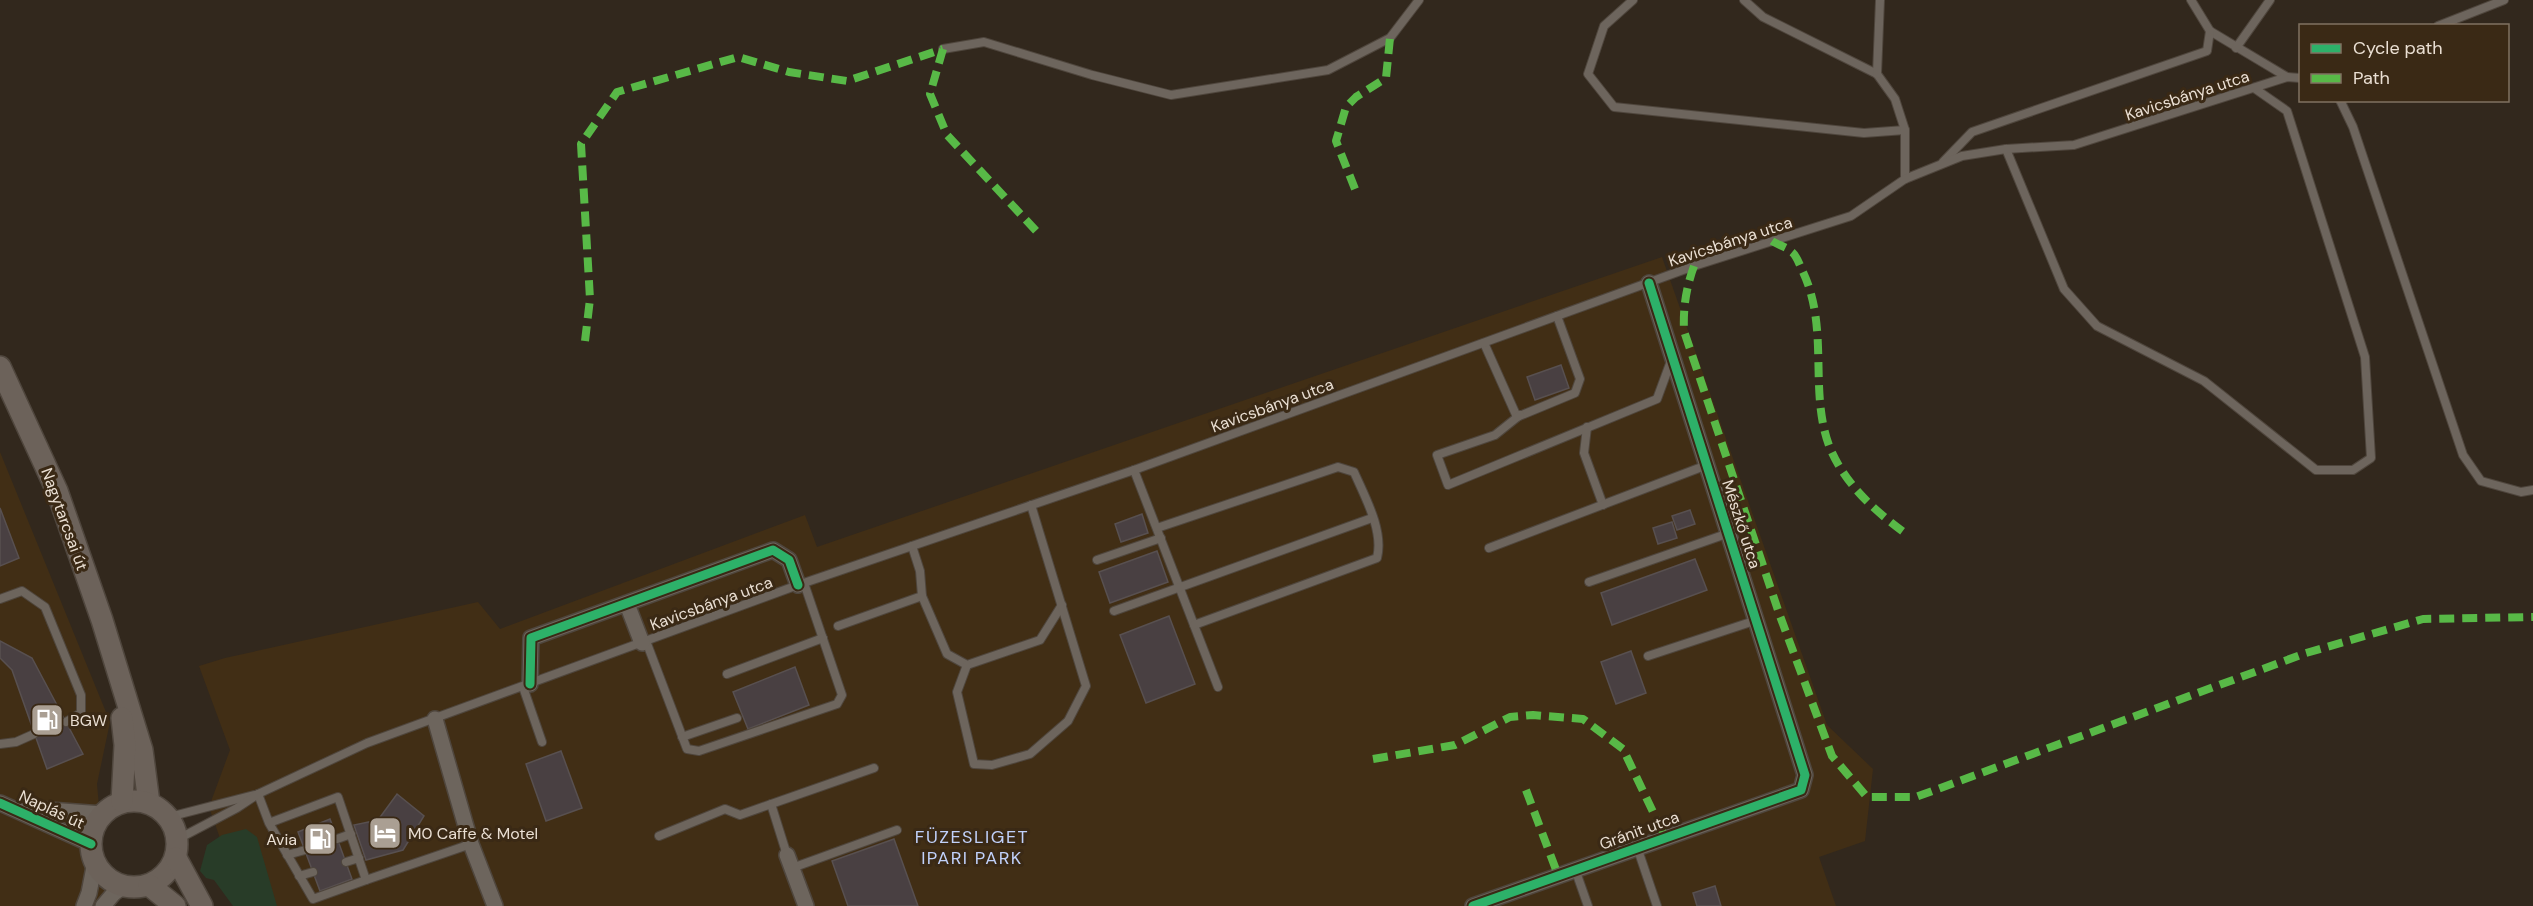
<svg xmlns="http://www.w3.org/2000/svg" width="2533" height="906" viewBox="0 0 2533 906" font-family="'DM Sans',sans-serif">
<rect width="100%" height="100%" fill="#32281d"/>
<g fill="#412e15">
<path d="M1662,257L1827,725L1873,769L1865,841L1819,857L1836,906H244L209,807L230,750L199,666L225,658L478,602L500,629L805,515L817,547Z"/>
<path d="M0,452L110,722L97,784L108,906H0Z"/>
</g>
<path fill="#283c28" d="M246,829L257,837L277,906H233L214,880L206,878L200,871L207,845L222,835Z"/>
<g fill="#494042" stroke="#585050" stroke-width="1.5">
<path d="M1561,365L1569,388L1535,400L1527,377Z"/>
<path d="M0,508L19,558L0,566Z"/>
<path d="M1690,510L1695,524L1677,530L1672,516Z"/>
<path d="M1142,514L1148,533L1121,542L1115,524Z"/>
<path d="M1672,522L1677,538L1658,544L1653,528Z"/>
<path d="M1157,551L1168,582L1110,603L1099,572Z"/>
<path d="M1695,559L1707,590L1612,625L1601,593Z"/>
<path d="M1169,616L1195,684L1146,703L1120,635Z"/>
<path d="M0,641L32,658L83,754L47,769L12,670L0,658Z"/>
<path d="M1631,651L1646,693L1616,704L1601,662Z"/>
<path d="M795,667L809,705L748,729L733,692Z"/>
<path d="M561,751L582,808L546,821L526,764Z"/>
<path d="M397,794L424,816L403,850L366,860L354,825L378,820Z"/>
<path d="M330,819L352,879L320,891L298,832Z"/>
<path d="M894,839L918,906H848L832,861Z"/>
<path d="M1715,886L1721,906H1697L1693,893Z"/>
</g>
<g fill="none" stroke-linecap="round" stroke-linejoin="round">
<defs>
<g id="lane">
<path d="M1633,0L1604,26L1588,74L1614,107L1864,133L1905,130"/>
<path d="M1744,0L1763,17L1877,74L1895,99L1905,130V179"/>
<path d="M2191,0L2210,31L2287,77"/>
<path d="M2438,26L2504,0"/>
<path d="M2236,48L2270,0"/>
<path d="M943,49L984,42L1092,75L1171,95L1328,70L1390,38L1419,0"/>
<path d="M1877,74L1880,0"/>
<path d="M2340,100L2353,127L2463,455L2481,481L2521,492L2533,490"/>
<path d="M2006,149L2064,289L2097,326L2204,381L2316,470H2353L2371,458L2365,357L2287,111L2254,88"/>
<path d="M1943,162L1972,132L2207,51L2210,31"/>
<path d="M1484,343L1517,417L1575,393L1580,379L1557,316"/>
<path d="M1520,415L1495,435L1437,455L1448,485L1657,399L1671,361"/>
<path d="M1587,427L1584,453L1603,505"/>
<path d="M1134,470L1218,687"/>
<path d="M1157,528L1338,467L1354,472C1365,497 1384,531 1377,558L1194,625"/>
<path d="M1489,548L1707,465"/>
<path d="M1097,560L1161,538"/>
<path d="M1589,582L1729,533"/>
<path d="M922,596L947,654L967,665L1040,640L1062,605"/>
<path d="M0,599L22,591L45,607L81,695V713L66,722"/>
<path d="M1114,611L1372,518"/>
<path d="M838,626L922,596L920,571L912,546"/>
<path d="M646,641L687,749L699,751L837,704L842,695L804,583"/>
<path d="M1648,656L1757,620"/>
<path d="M967,665L957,692L974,764L992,765L1030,754L1068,721L1086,686L1031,505"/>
<path d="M727,674L823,638"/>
<path d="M523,687L542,742"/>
<path d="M682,737L737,718"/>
<path d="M0,744L16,742L34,734"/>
<path d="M258,794L269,823L313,899L366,880L338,797L269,823"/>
<path d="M771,804L787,855"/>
<path d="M169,817L254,795"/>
<path d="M659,836L725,809L740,815L874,768"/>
<path d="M178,839L237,808L258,794L367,743L798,585L1134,470L1694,266L1851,216L1905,179L1962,156L2006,149L2074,145L2287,77L2300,78"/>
<path d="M337,839L351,834"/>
<path d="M1637,847L1657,906"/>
<path d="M287,855L305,850"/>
<path d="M346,862L359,858"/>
<path d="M792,868L897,830"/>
<path d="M1575,869L1588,906"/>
<path d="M299,876L313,872"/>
<path d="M366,880L471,844"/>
</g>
<g id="street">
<path d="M627,604L642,643"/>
<path d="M530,684L531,638L773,550L789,560L798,585"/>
<path d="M435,719L471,844L495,906"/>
<path d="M0,803L91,844"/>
<path d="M23,808L102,814"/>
<path d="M787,855L806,906"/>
<path d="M84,906L89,893L95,862"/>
<path d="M103,906L114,893L124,886"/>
<path d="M1473,906L1801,790L1805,775L1649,283"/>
</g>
<g id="secondary">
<path d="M0,367L57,491L102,620L142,750L149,803"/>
<circle cx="134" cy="844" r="43"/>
<path d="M122,802L125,745L122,718"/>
<path d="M176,858L202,906"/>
<path d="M149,885L175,906"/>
</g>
</defs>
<use href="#lane" stroke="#4f463d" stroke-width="10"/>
<use href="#street" stroke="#4f463d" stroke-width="18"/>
<use href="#secondary" stroke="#4f463d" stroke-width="24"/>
<use href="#lane" stroke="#6d655d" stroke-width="8"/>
<use href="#street" stroke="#6d655d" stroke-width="15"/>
<use href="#secondary" stroke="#6c625a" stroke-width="21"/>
<g stroke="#58b947" stroke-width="8" stroke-dasharray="15 8" stroke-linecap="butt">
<path d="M943,49L930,94L947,135L1039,234"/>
<path d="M1355,189L1336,141L1346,107L1356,97L1386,78L1390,38"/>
<path d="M1772,241C1778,245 1787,247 1792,252C1797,256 1800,266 1803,272C1830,330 1808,392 1830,448C1846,486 1876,512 1909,536"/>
<path d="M1694,266C1686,288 1683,308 1684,331L1780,616L1832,756L1867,797H1916L2306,653L2423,619L2533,617"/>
<path d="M585,341L590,299L581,144L617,92L738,57L789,72L847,81L943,49"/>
<path d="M1373,759L1455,745L1510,717L1533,715L1583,719L1623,749L1665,837"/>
<path d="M1526,790L1558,875"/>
</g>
<defs>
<g id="cycleway">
<path d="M530,684L531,638L773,550L789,560L798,585"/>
<path d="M0,803L91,844"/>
<path d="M1473,906L1801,790L1805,775L1649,283"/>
</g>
</defs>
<use href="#cycleway" stroke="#3a2915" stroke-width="13"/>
<use href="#cycleway" stroke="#2db169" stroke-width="9"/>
</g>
<defs>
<symbol id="fuel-square" viewBox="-11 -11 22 22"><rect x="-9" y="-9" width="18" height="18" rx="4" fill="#aa9f93" stroke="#3a2915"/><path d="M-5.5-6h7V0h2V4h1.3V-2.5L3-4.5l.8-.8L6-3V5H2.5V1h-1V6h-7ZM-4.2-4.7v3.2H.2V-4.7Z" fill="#fff"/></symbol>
<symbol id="hotel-square" viewBox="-11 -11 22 22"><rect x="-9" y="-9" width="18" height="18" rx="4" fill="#aa9f93" stroke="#3a2915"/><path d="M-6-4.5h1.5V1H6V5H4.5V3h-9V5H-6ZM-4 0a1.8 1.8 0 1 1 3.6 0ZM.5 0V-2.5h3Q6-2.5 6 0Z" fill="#fff"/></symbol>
</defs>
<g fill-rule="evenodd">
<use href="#fuel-square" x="28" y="701" width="38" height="38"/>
<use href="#hotel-square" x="366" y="814" width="38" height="38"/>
<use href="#fuel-square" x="301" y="820" width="38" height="38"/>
</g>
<g text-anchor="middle" stroke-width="6" stroke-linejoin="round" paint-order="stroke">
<g font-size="16" fill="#eadfd3" stroke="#3a2915">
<text transform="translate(2187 95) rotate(-18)" y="6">Kavicsbánya utca</text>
<text transform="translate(1730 241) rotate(-18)" y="6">Kavicsbánya utca</text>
<text transform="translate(1272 405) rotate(-20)" y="6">Kavicsbánya utca</text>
<text transform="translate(65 519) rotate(70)" y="6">Nagytarcsai út</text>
<text transform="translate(1742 524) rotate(72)" y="6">Mészkő utca</text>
<text transform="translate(711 603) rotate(-20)" y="6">Kavicsbánya utca</text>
<text transform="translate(52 809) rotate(25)" y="6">Naplás út</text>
<text transform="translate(1639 830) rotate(-20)" y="6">Gránit utca</text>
</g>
<g font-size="16" fill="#eadfd3" stroke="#3a2915" text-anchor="start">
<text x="70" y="726">BGW</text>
<text x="408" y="839">M0 Caffe &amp; Motel</text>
<text x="297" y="845" text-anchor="end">Avia</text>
</g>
<g font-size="18" letter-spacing="1.5" fill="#c1d1fa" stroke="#3a2915">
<text x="972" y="843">FÜZESLIGET<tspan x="972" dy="21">IPARI PARK</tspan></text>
</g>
</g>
<rect x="2299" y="24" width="210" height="78" fill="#3a2915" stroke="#807261" stroke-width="1.5"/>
<rect x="2311" y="44" width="30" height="9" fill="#2db169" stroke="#807261" stroke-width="1.5"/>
<text x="2353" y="54" font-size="18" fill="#eadfd3">Cycle path</text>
<rect x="2311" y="74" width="30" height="9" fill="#58b947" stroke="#807261" stroke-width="1.5"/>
<text x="2353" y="84" font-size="18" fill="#eadfd3">Path</text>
</svg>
